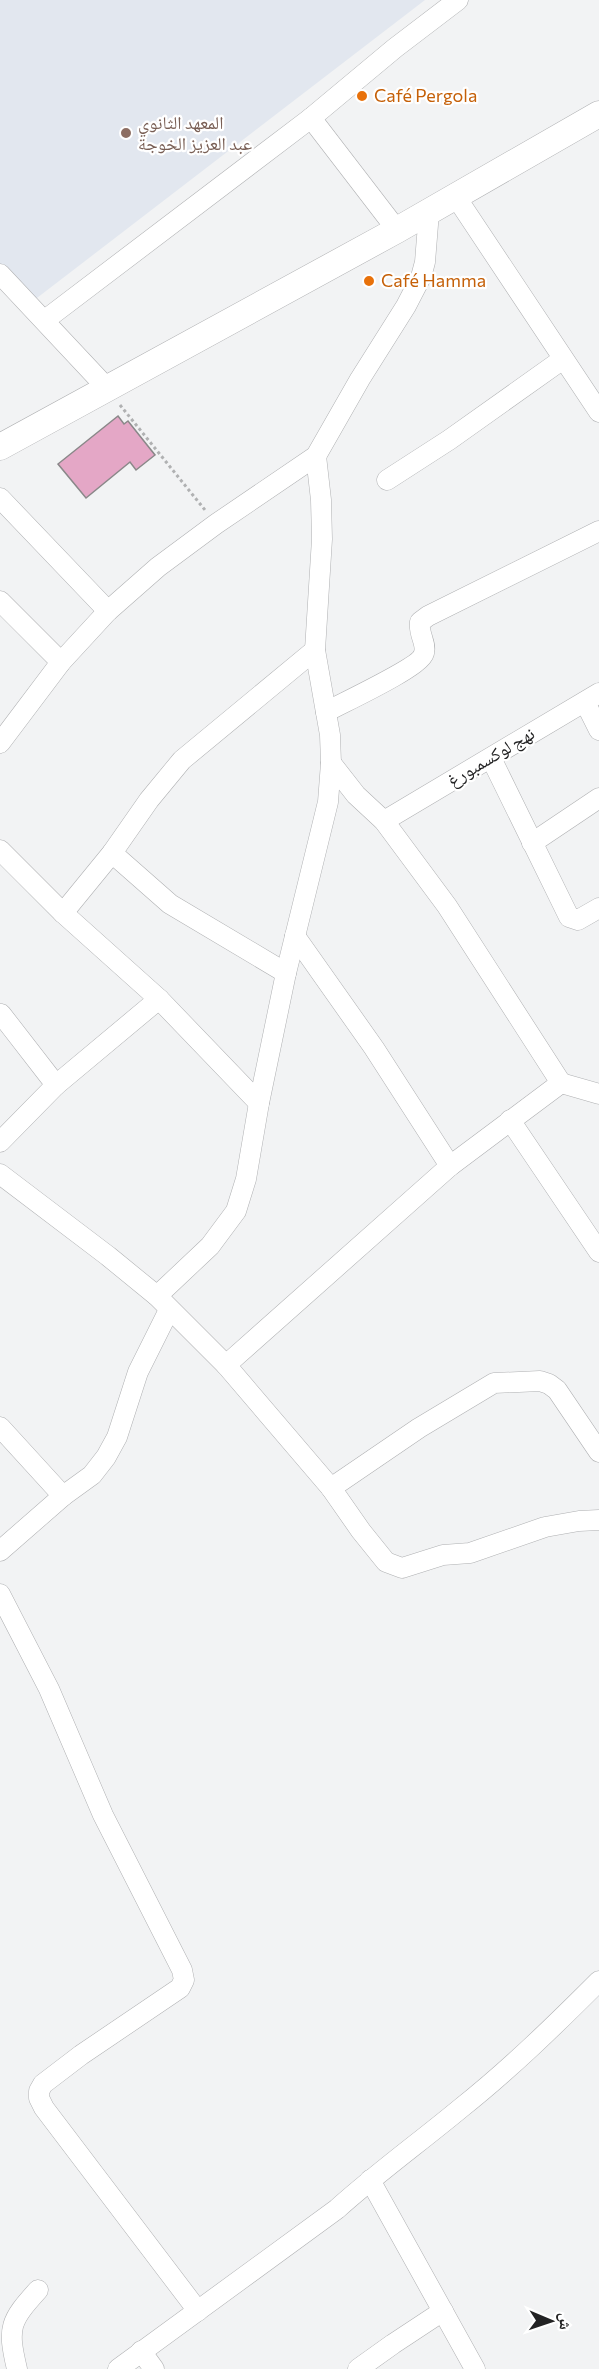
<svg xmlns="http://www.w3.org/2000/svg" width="599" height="2369" viewBox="0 0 599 2369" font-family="Commissioner,'Noto Naskh Arabic',sans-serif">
<rect width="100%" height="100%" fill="#f2f3f4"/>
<path fill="#e2e7ef" d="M0,0H425L33,301L0,266Z"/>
<path fill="#e4a7c6" stroke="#8a8889" stroke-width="1.5" d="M118,416L124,424L128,421L155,455L136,470L130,462L86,498L58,464Z"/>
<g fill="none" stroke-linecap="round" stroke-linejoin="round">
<defs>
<g id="minor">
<path d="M311,118L397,230"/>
<path d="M456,197L599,412"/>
<path d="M0,274L106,387"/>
<path d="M45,320L311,118L395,48L458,0"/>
<path d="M387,480L449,440L563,359"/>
<path d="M0,498L108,611"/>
<path d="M0,601L61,662"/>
<path d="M585,702L599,730"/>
<path d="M326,712C342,703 421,667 424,653C427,643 418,634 420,622L428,616L599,531"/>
<path d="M0,743L61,662L108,611L158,567L216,524L316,456L360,379L406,306L421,277L425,262L429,212"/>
<path d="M491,758L569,917L578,920L599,908"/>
<path d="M331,763L356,795L384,821L447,906L561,1083"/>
<path d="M384,821L599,693"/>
<path d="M532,843L599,798"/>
<path d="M0,850L63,913L159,999L259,1103"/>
<path d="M112,853L170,904L286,973"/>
<path d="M63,913L112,853L149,800L182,760L315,650"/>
<path d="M295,936L374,1048L450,1166"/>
<path d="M1,1014L56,1085"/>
<path d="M510,1120L599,1252"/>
<path d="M0,1142L56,1085L159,999"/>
<path d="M0,1174L108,1256L157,1296L226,1365L331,1488L361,1531L386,1562L402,1568L443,1555L470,1553L545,1527L579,1521L599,1520"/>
<path d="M157,1296L210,1246L236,1211L246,1179L259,1103L286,973L328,802L331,763L330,735L315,650L322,539L321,500L316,456"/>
<path d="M226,1365L450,1166L561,1083L599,1094"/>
<path d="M0,1427L63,1496"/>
<path d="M331,1488L419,1428L494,1383L540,1381L549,1384L557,1390L599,1452"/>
<path d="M0,1551L63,1496L92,1475L106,1457L117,1437L138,1372L169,1310"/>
<path d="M0,1594L49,1689L103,1815L182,1970L184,1980L180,1988L81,2055L43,2084L39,2091V2098L44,2108L198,2311"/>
<path d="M370,2180L475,2369"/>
<path d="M141,2351L154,2369"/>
<path d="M17,2369C7,2327 10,2321 38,2290"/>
<path d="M118,2369L337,2209C377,2173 420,2142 461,2108C510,2069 555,2025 599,1981"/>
<path d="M358,2369L393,2344L443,2311"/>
</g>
<path id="tertiary" d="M0,447L397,230L599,114"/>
</defs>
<use href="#minor" stroke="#afb0b2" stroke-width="21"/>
<use href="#tertiary" stroke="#afb0b2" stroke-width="27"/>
<path stroke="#b0b1b2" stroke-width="3" stroke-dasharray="3 3" stroke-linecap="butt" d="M120,405L205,510"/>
<use href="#minor" stroke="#fff" stroke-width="20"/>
<use href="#tertiary" stroke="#fff" stroke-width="26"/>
</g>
<g fill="#e8710a" stroke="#fff" stroke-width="2">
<circle cx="362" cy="96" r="6"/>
<circle cx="369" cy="281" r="6"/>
</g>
<circle fill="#8d6e63" stroke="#fff" stroke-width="2" cx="126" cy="133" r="6"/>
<g text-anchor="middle" stroke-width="4.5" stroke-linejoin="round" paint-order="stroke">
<g font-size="18" fill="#c56008" stroke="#fff" text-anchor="start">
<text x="374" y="102">Café Pergola</text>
<text x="381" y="287">Café Hamma</text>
</g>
<g font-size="18" fill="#785e54" stroke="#fff" text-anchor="start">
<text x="138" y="129">المعهد الثانوي<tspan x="138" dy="21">عبد العزيز الخوجة</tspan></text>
</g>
<g font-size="18" fill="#232324" stroke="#fff">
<text transform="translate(491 757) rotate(-31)" y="6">نهج لوكسمبورغ</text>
</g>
</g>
<g transform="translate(551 2321) rotate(92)" stroke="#ffffff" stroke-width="4.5" paint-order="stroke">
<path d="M0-4.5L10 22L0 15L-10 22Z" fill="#232324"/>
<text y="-9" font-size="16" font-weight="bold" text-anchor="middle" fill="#232324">ش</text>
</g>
</svg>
